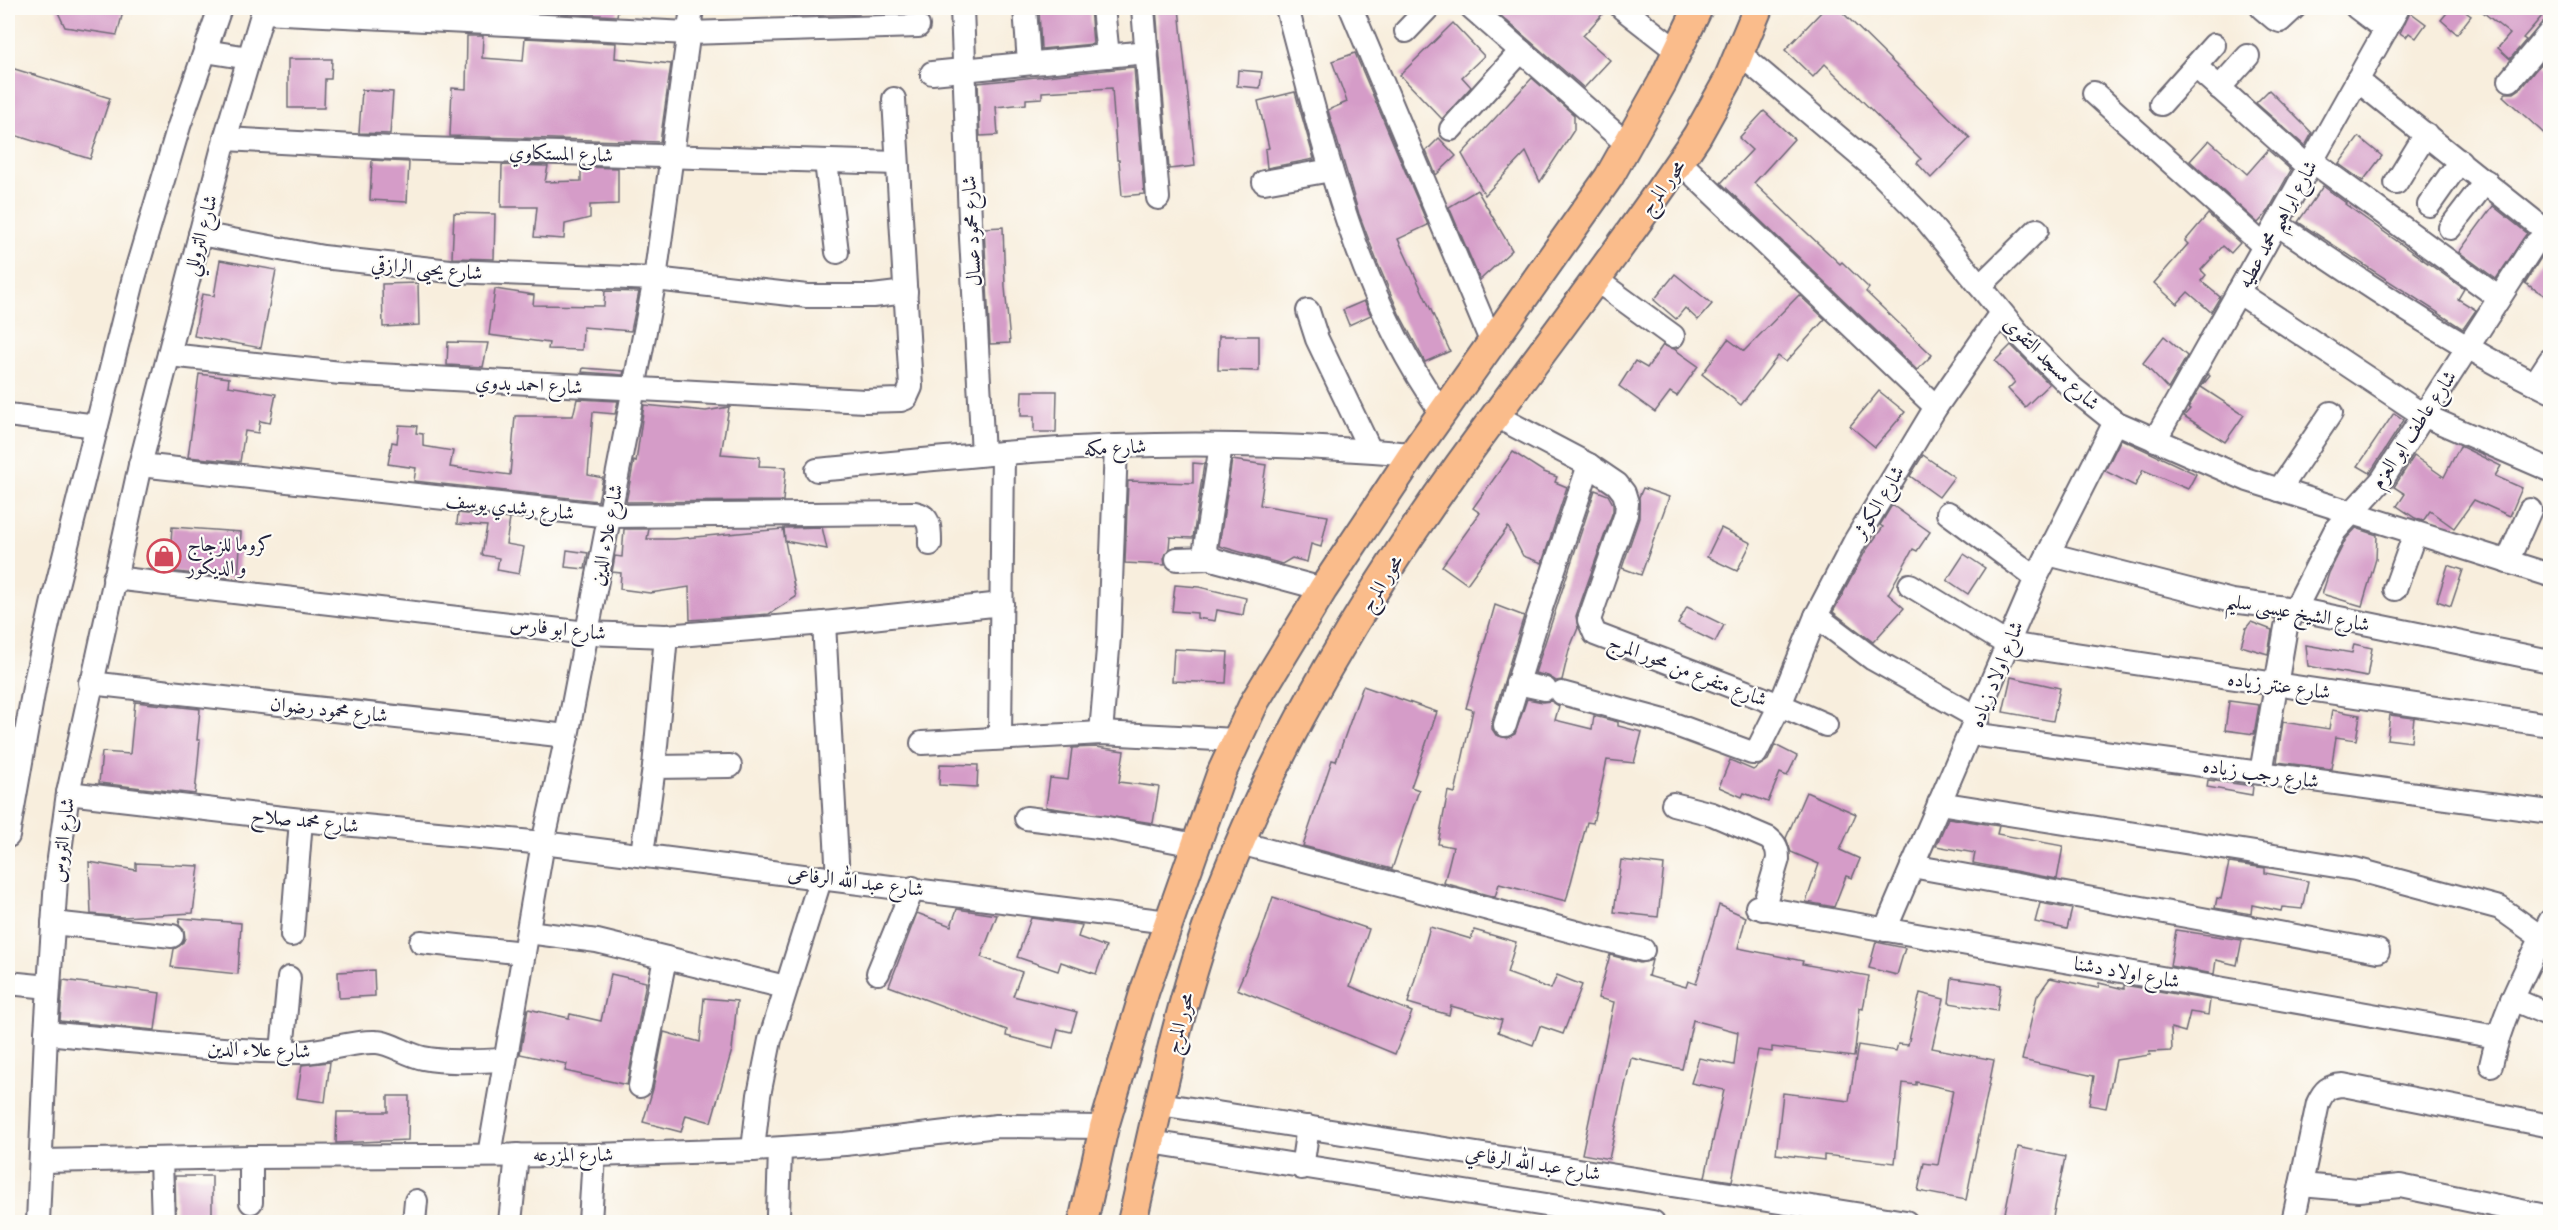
<svg xmlns="http://www.w3.org/2000/svg" width="2558" height="1230" viewBox="0 0 2558 1230" font-family="'IM FELL Double Pica',Amiri,serif">
<rect width="100%" height="100%" fill="#fdfcf7"/>
<filter id="ink" filterUnits="userSpaceOnUse"><feTurbulence type="fractalNoise" baseFrequency=".0167" numOctaves="2"/><feDisplacementMap in="SourceGraphic" scale="12" xChannelSelector="R" yChannelSelector="G"/><feConvolveMatrix kernelMatrix="1 2 1 2 8 2 1 2 1" color-interpolation-filters="sRGB"/></filter>
<filter id="wash" filterUnits="userSpaceOnUse"><feTurbulence type="fractalNoise" baseFrequency=".008" numOctaves="4" result="noise"/><feDisplacementMap in="SourceGraphic" scale="24" xChannelSelector="R" yChannelSelector="G"/><feGaussianBlur stdDeviation="1.35" result="paint"/><feColorMatrix in="noise" values="0 0 0 0 0 0 0 0 0 0 0 0 0 0 0 0 0 1.4 0 .05"/><feComposite in="paint" operator="in"/></filter>
<g filter="url(#wash)">
<rect width="100%" height="100%" fill="#f8eedd"/>
<g id="blocks">
<g fill="#d59cc8">
<path d="M56,8H124L117,35L65,27Z"/>
<path d="M527,8H592L618,9L617,16L526,11Z"/>
<path d="M792,8H859V14L793,16Z"/>
<path d="M1058,8H1090L1093,44L1041,49L1039,10Z"/>
<path d="M1156,8H1179L1195,166L1169,169Z"/>
<path d="M1492,8H1608L1583,36L1610,60L1584,88Z"/>
<path d="M1825,8H1838L1970,138L1931,178L1917,163L1921,159L1825,64L1813,77L1785,50Z"/>
<path d="M2451,8H2460L2471,16L2457,34L2441,20Z"/>
<path d="M2478,8H2549L2523,38L2526,40L2510,59L2498,48L2510,34Z"/>
<path d="M2410,12L2426,24L2416,38L2409,33L2406,37L2400,33Z"/>
<path d="M1453,23L1484,56L1462,77L1471,87L1442,119L1400,75Z"/>
<path d="M467,36H483L482,58L523,61L525,38L616,43L615,58L671,64L660,142L450,136L452,88L466,89Z"/>
<path d="M1355,53L1428,225L1398,239L1450,351L1425,362L1399,313L1378,264L1359,214L1328,110L1347,102L1332,61Z"/>
<path d="M288,59H332L331,79H325L324,108H288Z"/>
<path d="M2542,62L2550,70V139L2503,96L2506,93H2514L2520,89Z"/>
<path d="M8,67L110,98L90,159L8,133Z"/>
<path d="M1134,67L1144,194L1122,196L1119,160H1117L1112,88L1042,92V98L1026,99V104L996,107L998,135L980,136L978,83Z"/>
<path d="M1238,70L1262,72L1260,88L1237,86Z"/>
<path d="M1532,78L1574,115V130L1540,182L1526,152L1485,195L1462,154Z"/>
<path d="M362,90L393,92L390,134L359,133Z"/>
<path d="M2269,90L2312,133L2305,146L2256,103Z"/>
<path d="M1295,92L1314,159L1267,168L1265,149L1269,148L1258,101Z"/>
<path d="M1764,111L1794,139L1754,183L1840,264L1842,262L1869,288L1866,292L1932,355L1917,370L1721,183L1752,150L1739,138Z"/>
<path d="M2359,137L2382,156L2363,181L2339,164Z"/>
<path d="M1439,138L1456,156L1436,175L1426,151Z"/>
<path d="M2209,140L2247,174L2268,150L2291,170L2267,213L2258,223L2190,161Z"/>
<path d="M372,160L409,162L407,202L370,200Z"/>
<path d="M502,165L548,166L545,182L581,181V167L618,168V204L590,205V218L565,224L564,239L534,237L537,207H501Z"/>
<path d="M2323,186L2346,203L2345,204L2464,289L2458,299L2476,310L2463,329L2298,222Z"/>
<path d="M1477,190L1512,250L1480,280L1449,207Z"/>
<path d="M2493,206L2527,233L2496,279L2459,252Z"/>
<path d="M454,213L495,214L494,259L452,258Z"/>
<path d="M2208,214L2240,243L2231,253L2223,246L2201,270L2206,275L2201,281L2220,297L2211,312L2188,292L2177,304L2154,283L2188,244L2185,241Z"/>
<path d="M1003,227L1005,287L1010,343L990,344L984,228Z"/>
<path d="M2542,256L2550,262V299L2525,283Z"/>
<path d="M220,260L276,270L261,348L194,336L202,294L214,296Z"/>
<path d="M1675,274L1712,304L1698,320L1685,308L1676,319L1654,300Z"/>
<path d="M418,283L419,325L383,327L382,284Z"/>
<path d="M495,289L534,295L533,305L604,306L605,291L639,292L631,331L583,327L582,350L548,349L549,343L489,335Z"/>
<path d="M1799,295L1825,319L1786,362L1778,356L1741,405L1702,374L1728,339L1744,351Z"/>
<path d="M1364,301L1371,315L1349,325L1343,310Z"/>
<path d="M1219,336H1259V371L1218,370Z"/>
<path d="M2164,336L2187,356L2168,389L2143,363Z"/>
<path d="M448,342L488,343L483,367L447,365Z"/>
<path d="M1663,345L1674,349L1698,366L1677,396L1670,392L1655,412L1619,386L1635,361L1647,368Z"/>
<path d="M2011,345L2049,384L2025,407L2008,389L2015,382L1995,361Z"/>
<path d="M583,368L624,371L623,375L582,372Z"/>
<path d="M199,374L229,378L228,386L276,394L270,423L260,421L258,433L245,431L240,462L188,457Z"/>
<path d="M2208,374L2210,376L2201,387L2244,415L2225,442L2184,416L2190,409L2188,408Z"/>
<path d="M1022,391H1057L1056,432H1034V416H1021Z"/>
<path d="M1879,391L1905,412L1875,447L1850,426Z"/>
<path d="M577,399L618,401L615,414L593,412L588,475L603,478L598,501L414,481L416,468L388,464L392,442L397,443L399,425L417,426L416,433L423,434V446L453,451L450,467L510,475L515,416H573Z"/>
<path d="M644,405L706,411L729,407L721,454L760,457L759,466L786,467L783,501L626,502L634,461L636,462Z"/>
<path d="M2394,413L2404,420L2370,473L2358,466Z"/>
<path d="M2121,439L2196,474L2188,489L2143,470L2135,486L2105,471Z"/>
<path d="M2460,446L2501,466L2495,476L2522,488L2510,516L2474,500L2454,528L2430,511L2423,521L2415,518L2397,506L2405,494L2394,487L2414,456L2444,477Z"/>
<path d="M1513,452L1544,472L1557,477L1555,482L1567,487L1542,563L1523,556L1508,527L1467,584L1442,566L1480,513L1473,508Z"/>
<path d="M1923,455L1954,477L1939,497L1910,476Z"/>
<path d="M1232,460L1266,465L1260,505L1328,516L1321,547L1311,544L1307,562L1292,558L1282,564L1219,546Z"/>
<path d="M1193,463L1204,464L1193,538L1170,537L1169,548L1164,559L1165,565L1125,563L1128,481L1193,483Z"/>
<path d="M1643,488L1669,497L1641,575L1622,568L1639,518V497Z"/>
<path d="M1595,490L1608,495L1613,504V511L1576,616L1578,628L1569,650L1562,680L1556,681L1548,676L1535,673Z"/>
<path d="M1892,505L1930,532L1917,551L1913,549L1888,594L1904,608L1873,642L1833,612L1865,552L1883,527L1880,525Z"/>
<path d="M458,513L510,519L506,544L524,547L519,574L497,570L499,558L482,555L487,526L457,524Z"/>
<path d="M172,527L241,532L238,579L169,571Z"/>
<path d="M822,527L827,549L785,541L796,597L769,614L690,620L689,587L650,593L620,589L621,573L612,572L615,556L622,557L624,529H649L647,539H674L783,529L785,540L784,528Z"/>
<path d="M1721,528L1751,543L1737,571L1707,557Z"/>
<path d="M2356,528L2377,535L2376,559L2362,606L2322,594L2329,573L2346,539Z"/>
<path d="M567,550L588,553L585,569L565,567Z"/>
<path d="M1964,554L1985,568L1968,594L1947,580Z"/>
<path d="M2448,565L2463,570L2451,606L2437,601Z"/>
<path d="M1175,585L1199,587L1246,598L1243,615L1217,610L1215,621L1197,618V613L1172,611Z"/>
<path d="M1495,605L1524,616L1492,721V729L1496,735L1507,738L1515,734L1527,699L1543,702L1551,701L1559,706L1555,720L1592,729L1594,716L1618,722V726L1642,732L1634,763L1607,760L1593,823L1587,822L1566,901L1499,884L1495,897L1444,883L1453,847L1438,844L1448,791L1455,793L1473,710L1466,708Z"/>
<path d="M1687,607L1724,625L1715,642L1678,624Z"/>
<path d="M2251,622L2272,630L2268,654L2241,646L2246,628Z"/>
<path d="M2354,644L2372,648L2367,677L2308,666L2306,645L2352,653Z"/>
<path d="M1174,649L1228,652L1226,683L1172,681Z"/>
<path d="M2011,677L2060,688L2053,721L2003,712Z"/>
<path d="M1363,686L1437,712L1411,787L1419,790L1392,869L1303,846L1332,760L1336,761Z"/>
<path d="M2229,701L2259,705L2254,734L2225,730Z"/>
<path d="M135,702L200,709L197,740H200L195,794L99,783L102,752L130,754Z"/>
<path d="M2332,710L2360,715L2356,740L2336,737L2331,769L2277,762L2283,722L2329,729Z"/>
<path d="M2390,715L2414,718L2411,742L2387,739Z"/>
<path d="M1775,745L1797,756L1787,776L1780,773L1768,802L1744,793L1742,797L1719,787L1730,760L1753,770L1768,760Z"/>
<path d="M1096,747L1124,751L1119,782L1159,787L1153,823L1046,807L1050,778L1068,780L1072,748Z"/>
<path d="M940,764L978,765L977,787L939,785Z"/>
<path d="M2208,780L2253,786L2252,795L2207,787Z"/>
<path d="M1806,792L1856,814L1840,850L1860,859L1852,878L1846,876L1834,907L1806,902L1819,864L1791,852L1786,838Z"/>
<path d="M1948,818L1999,826L1997,834L2063,846L2057,879L1973,863L1975,853L1936,846Z"/>
<path d="M1621,860L1664,865L1658,917L1614,912Z"/>
<path d="M89,862L136,870V863L199,866L193,913L122,917L91,914Z"/>
<path d="M2229,863L2265,868V873L2308,881L2302,909L2282,907L2281,911L2252,905L2251,914L2215,908L2217,898L2221,899Z"/>
<path d="M1273,897L1369,929L1350,986L1412,1012L1395,1054L1237,989L1259,939Z"/>
<path d="M2040,903L2072,909L2067,929L2035,922Z"/>
<path d="M1719,905L1746,917L1738,948L1803,961L1802,964L1869,976L1863,1009L1860,1008L1854,1057L1772,1047V1052L1758,1050L1732,1181L1705,1177L1724,1090L1691,1083L1699,1058L1734,1065L1738,1032L1693,1020L1682,1069L1631,1058L1609,1159L1582,1154L1614,1002L1598,998L1610,955L1640,963L1652,960L1648,976L1686,987L1688,981L1696,984Z"/>
<path d="M957,909L997,915L981,957L1022,972L1013,996L1077,1012L1071,1032L1058,1029L1053,1048L1006,1036L1007,1030L889,986L917,913L951,926Z"/>
<path d="M180,918L241,923L238,974L171,967L174,949L182,944L185,938L184,930L179,925Z"/>
<path d="M1031,918L1082,925L1078,937L1106,947L1096,974L1061,962L1058,971L1017,957Z"/>
<path d="M1430,927L1471,939L1474,930L1516,942L1507,973L1551,989L1557,975L1582,985L1563,1034L1540,1026L1533,1045L1498,1032L1502,1020L1451,1006L1449,1015L1408,1003Z"/>
<path d="M2176,930L2242,940L2237,965L2216,960L2214,974L2170,966Z"/>
<path d="M1876,942L1905,948L1897,975L1869,968Z"/>
<path d="M374,970L375,996L339,998L338,972Z"/>
<path d="M611,974L646,982L627,1085L565,1071L567,1064L520,1054L528,1009L569,1018L570,1014L601,1021Z"/>
<path d="M1952,978L2001,985L1997,1011L1949,1003Z"/>
<path d="M2050,978L2098,988L2099,983L2124,989V985L2210,1000L2208,1015L2190,1012L2185,1032L2171,1028L2172,1051L2149,1052L2150,1055L2116,1060L2106,1108L2089,1105L2094,1076L2022,1060L2037,996Z"/>
<path d="M63,980L160,993L155,1030L60,1021Z"/>
<path d="M1920,993L1944,999L1932,1048L1994,1060L1966,1200L1918,1191L1924,1163L1938,1165L1953,1090L1916,1082V1085L1903,1083L1895,1163L1824,1155V1160L1776,1154L1783,1093L1849,1101L1858,1045L1896,1051L1898,1044L1908,1045Z"/>
<path d="M704,998L737,1001L732,1050L711,1122L686,1115L681,1132L643,1122L653,1089L664,1032L700,1042Z"/>
<path d="M330,1062L325,1102L297,1098L302,1065Z"/>
<path d="M388,1096H409L408,1140L336,1143L337,1112H388Z"/>
<path d="M2018,1147L2065,1157L2052,1222H2028L2004,1218Z"/>
<path d="M175,1176H212V1221H176Z"/>
</g>
</g>
</g>
<g filter="url(#ink)">
<use href="#blocks" fill-opacity="0" stroke="#6d6974" stroke-width="1.5"/>
<g fill="none" stroke-linecap="round" stroke-linejoin="round">
<defs>
<g id="minor">
<path d="M962,8L970,220L983,454"/>
<path d="M1025,8L1029,63"/>
<path d="M1103,8L1108,56"/>
<path d="M1143,8L1158,198"/>
<path d="M1287,8C1325,148 1356,293 1442,413"/>
<path d="M1351,8L1492,343"/>
<path d="M1472,8L1628,145"/>
<path d="M1622,8L1677,51"/>
<path d="M2262,8L2275,19L2280,21L2294,8"/>
<path d="M2357,8L2386,30"/>
<path d="M263,12L688,33L918,26"/>
<path d="M1406,31L1428,8"/>
<path d="M205,51L249,58"/>
<path d="M1740,54L1878,171L1927,221L2020,335L2070,386L2115,422L2248,480L2550,575"/>
<path d="M2195,66L2308,167"/>
<path d="M932,73L1147,52"/>
<path d="M2357,80L2550,234"/>
<path d="M2510,80L2550,32"/>
<path d="M2219,88L2248,56"/>
<path d="M2094,93L2264,246"/>
<path d="M2161,104L2214,45"/>
<path d="M1451,129L1521,51"/>
<path d="M225,139L392,148L897,163"/>
<path d="M2312,161L2499,298"/>
<path d="M826,162L837,252"/>
<path d="M1680,162L1936,407"/>
<path d="M1264,182L1331,170"/>
<path d="M2396,183L2426,134"/>
<path d="M2429,205L2460,161"/>
<path d="M2277,224C2365,283 2454,345 2550,391"/>
<path d="M2450,228L2486,181"/>
<path d="M200,234L323,257L450,271L655,279L807,296H873L906,292"/>
<path d="M1595,279L1673,336"/>
<path d="M1980,286L2037,230"/>
<path d="M2238,292L2423,415L2550,470"/>
<path d="M1308,311L1317,339L1370,450"/>
<path d="M169,355L341,373L865,401L901,400L906,398L911,387L894,99"/>
<path d="M2535,383L2550,360"/>
<path d="M8,415L97,426"/>
<path d="M1496,416L1589,465L1617,484L1624,493L1627,503L1626,514L1589,620L1595,634L1780,705L1826,725"/>
<path d="M2155,440L2398,8"/>
<path d="M1221,445L1205,548L1206,554L1215,560L1323,589"/>
<path d="M140,465L610,516L915,513C931,516 930,529 930,544"/>
<path d="M817,470C917,461 1017,450 1117,446C1215,442 1315,446 1413,454"/>
<path d="M2279,490L2331,413"/>
<path d="M1948,513L2036,578"/>
<path d="M2048,554L2232,601L2295,609L2550,661"/>
<path d="M1177,559L1210,558"/>
<path d="M2507,562L2530,510"/>
<path d="M114,578L587,633L666,636L824,623L1002,604"/>
<path d="M1910,585L2007,644L2550,725"/>
<path d="M2395,589L2415,533"/>
<path d="M1816,616L1873,659L1978,718"/>
<path d="M824,623L838,879"/>
<path d="M90,683L567,736"/>
<path d="M1517,683L1545,689"/>
<path d="M1562,693L1665,721L1752,753H1756L1780,705L1816,616L1855,541L1936,407L2001,313"/>
<path d="M1505,725L1538,617L1589,465"/>
<path d="M1101,733L1109,637L1116,446"/>
<path d="M1971,734L2550,812"/>
<path d="M1000,738L1003,453"/>
<path d="M922,743L1101,733L1236,740"/>
<path d="M654,767L730,766"/>
<path d="M2261,773L2286,627L2335,531L2382,480L2533,246L2550,231"/>
<path d="M68,793L301,820L543,843L1168,922"/>
<path d="M1939,803L2355,869L2500,908L2542,938L2550,941"/>
<path d="M1673,804L1712,814L1768,838C1776,844 1778,849 1778,859L1763,909"/>
<path d="M1026,818L1107,828L1195,845"/>
<path d="M8,836L35,682L53,601L133,281L179,126L220,8"/>
<path d="M1240,843L1643,950"/>
<path d="M642,854L654,767L666,636"/>
<path d="M1912,866L2378,951"/>
<path d="M1757,907L2497,1037"/>
<path d="M53,923L172,936"/>
<path d="M1885,930L2036,578L2115,422"/>
<path d="M528,932L597,941L785,987"/>
<path d="M292,935L301,820"/>
<path d="M421,942L524,953"/>
<path d="M878,973L913,888"/>
<path d="M8,983L49,987"/>
<path d="M2512,999L2550,1015"/>
<path d="M46,1033C130,1041 215,1051 300,1052C326,1052 349,1041 376,1042C389,1042 408,1055 423,1058C449,1063 478,1061 504,1060"/>
<path d="M282,1051L289,978"/>
<path d="M2491,1065C2502,1013 2527,968 2550,921"/>
<path d="M640,1086L665,958"/>
<path d="M1160,1104L1906,1222"/>
<path d="M1151,1142L1653,1222"/>
<path d="M753,1150L759,1095L770,1040L821,877"/>
<path d="M489,1155L543,843L567,736L655,279L692,8"/>
<path d="M251,1157V1202"/>
<path d="M161,1160L163,1222"/>
<path d="M41,1161L251,1157L594,1155L753,1150L845,1144L997,1126L1104,1127"/>
<path d="M1302,1168L1308,1127"/>
<path d="M2301,1185L2358,1190L2400,1186L2550,1217"/>
<path d="M778,1215L780,1149"/>
<path d="M38,1222L46,1033L56,880L68,793L140,465L225,139L264,8"/>
<path d="M414,1222L416,1201"/>
<path d="M510,1222L517,1155"/>
<path d="M590,1222L594,1155"/>
<path d="M2293,1222L2318,1103C2324,1090 2328,1086 2343,1085L2550,1126"/>
</g>
<g id="major">
<path d="M1083,1222L1104,1127L1145,990L1221,774L1255,701L1323,589L1413,454L1609,177L1662,83L1698,8"/>
<path d="M1132,1222C1158,1110 1180,995 1222,886C1279,740 1368,591 1460,464C1539,355 1622,248 1697,136L1727,82L1758,8"/>
</g>
</defs>
<use href="#minor" stroke="#6d6974" stroke-width="26"/>
<use href="#major" stroke="#6d6974" stroke-width="32"/>
<use href="#minor" stroke="#fff" stroke-width="22"/>
<use href="#major" stroke="#fabc8b" stroke-width="28"/>
</g>
</g>
<defs>
<symbol id="shop-ring" viewBox="-11 -11 22 22"><circle r="9.5" fill="#fdfcf7" stroke="#d1495b" stroke-width="1.5"/><path d="M-5-2.5h2.3a2.7 3.5 0 0 1 5.4 0H5L5.5 6h-11ZM-1.5-2.5h3a1.5 2.3 0 0 0-3 0Z" fill="#d1495b"/></symbol>
</defs>
<g fill-rule="evenodd">
<use href="#shop-ring" x="145" y="537" width="38" height="38"/>
</g>
<g text-anchor="middle" stroke-width="4.5" stroke-linejoin="round" paint-order="stroke">
<g font-size="20" fill="#22223b" stroke="#fdfcf7">
<text transform="translate(561 153) rotate(2)" y="7">شارع المستكاوي</text>
<text transform="translate(1662 187) rotate(-54)" y="7">محور المرج</text>
<text transform="translate(2277 224) rotate(-61)" y="7">شارع ابراهيم محمد عطيه</text>
<text transform="translate(971 231) rotate(-93)" y="7">شارع محمود عسال</text>
<text transform="translate(200 235) rotate(-75)" y="7">شارع التروللي</text>
<text transform="translate(427 268) rotate(5)" y="7">شارع يحيى الرازقي</text>
<text transform="translate(2052 363) rotate(44)" y="7">شارع مسجد التقوى</text>
<text transform="translate(529 384) rotate(3)" y="7">شارع احمد بدوي</text>
<text transform="translate(2413 429) rotate(-56)" y="7">شارع عاطف ابو العزم</text>
<text transform="translate(1115 447) rotate(-3)" y="7">شارع مكه</text>
<text transform="translate(1878 502) rotate(-59)" y="7">شارع الكوثر</text>
<text transform="translate(510 506) rotate(6)" y="7">شارع رشدي يوسف</text>
<text transform="translate(606 535) rotate(-79)" y="7">شارع علاء الدين</text>
<text transform="translate(1381 583) rotate(-58)" y="7">محور المرج</text>
<text transform="translate(2298 612) rotate(10)" y="7">شارع الشيخ عيسى سليم</text>
<text transform="translate(558 628) rotate(6)" y="7">شارع ابو فارس</text>
<text transform="translate(1688 670) rotate(21)" y="7">شارع متفرع من محور المرج</text>
<text transform="translate(1996 674) rotate(-68)" y="7">شارع اولاد زياده</text>
<text transform="translate(2279 685) rotate(8)" y="7">شارع عنتر زياده</text>
<text transform="translate(329 709) rotate(6)" y="7">شارع محمود رضوان</text>
<text transform="translate(2261 773) rotate(8)" y="7">شارع رجب زياده</text>
<text transform="translate(305 820) rotate(6)" y="7">شارع محمد صلاح</text>
<text transform="translate(62 840) rotate(-83)" y="7">شارع التروس</text>
<text transform="translate(856 881) rotate(7)" y="7">شارع عبد الله الرفاعى</text>
<text transform="translate(2127 972) rotate(10)" y="7">شارع اولاد دشنا</text>
<text transform="translate(1179 1023) rotate(-75)" y="7">محور المرج</text>
<text transform="translate(259 1049) rotate(2)" y="7">شارع علاء الدين</text>
<text x="573" y="1161">شارع المزرعه</text>
<text transform="translate(1533 1163) rotate(9)" y="7">شارع عبد الله الرفاعي</text>
</g>
<g font-size="20" fill="#22223b" stroke="#fdfcf7" text-anchor="start">
<text x="187" y="551">كروما للزجاج<tspan x="187" dy="23">و الديكور</tspan></text>
</g>
</g>
<rect width="2558" height="1230" fill="none" stroke="#fdfcf7" stroke-width="30"/>
</svg>
